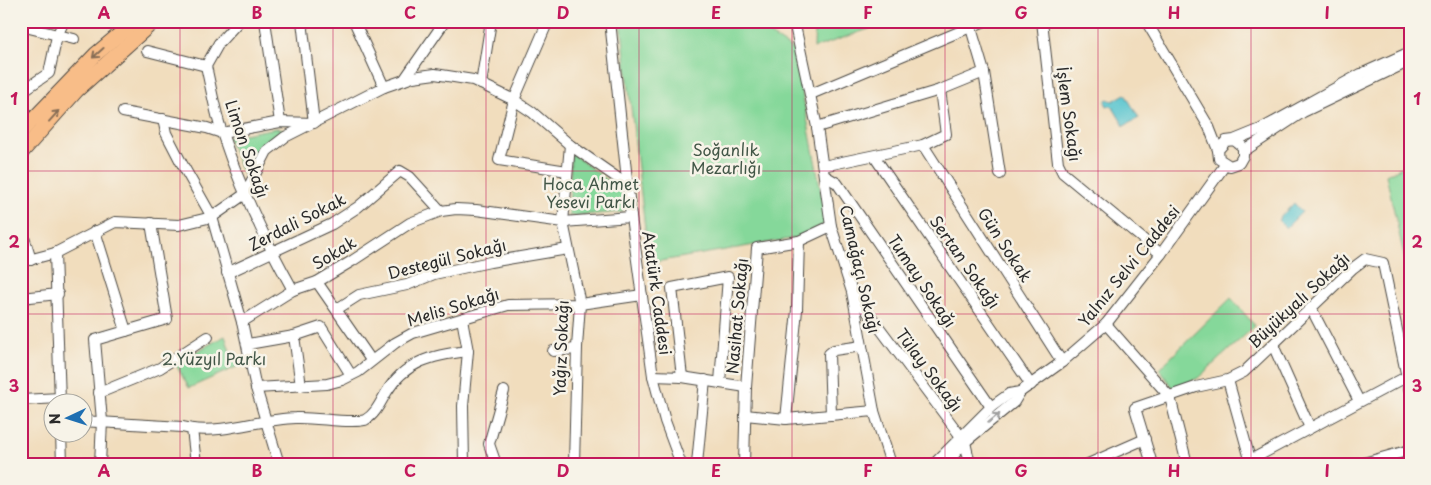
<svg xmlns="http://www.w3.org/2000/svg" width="1431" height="485" viewBox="0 0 1431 485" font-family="'Playpen Sans',sans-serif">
<rect width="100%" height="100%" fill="#f7f3e8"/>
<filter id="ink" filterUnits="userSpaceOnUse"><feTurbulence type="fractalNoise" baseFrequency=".02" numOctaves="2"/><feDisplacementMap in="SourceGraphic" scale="10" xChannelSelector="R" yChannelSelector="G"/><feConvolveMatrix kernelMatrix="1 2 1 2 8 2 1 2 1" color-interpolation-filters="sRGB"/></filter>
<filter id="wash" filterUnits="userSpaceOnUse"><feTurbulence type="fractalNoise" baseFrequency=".0096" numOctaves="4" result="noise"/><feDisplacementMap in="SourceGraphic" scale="20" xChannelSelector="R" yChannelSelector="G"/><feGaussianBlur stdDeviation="1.12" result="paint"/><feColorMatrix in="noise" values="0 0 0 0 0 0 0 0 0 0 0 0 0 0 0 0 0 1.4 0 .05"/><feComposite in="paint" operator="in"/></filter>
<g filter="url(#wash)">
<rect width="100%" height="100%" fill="#f1ddbd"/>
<g fill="#85d89a" stroke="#588262">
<path d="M621,21H748L794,50L827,223L796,238L649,263Z"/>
<path d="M815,21H879L880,25L814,48Z"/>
<path d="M276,128L284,129L264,144L243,175L228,137Z"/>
<path d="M571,153L622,191L623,212L569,216Z"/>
<path d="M1410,163V282L1386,175Z"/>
<path d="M1231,298L1255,326L1198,378L1174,389L1159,369Z"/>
<path d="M225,336L231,354L241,357L243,364L189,388L175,363Z"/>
</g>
<g fill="#58c5cf" stroke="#42787d">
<path d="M1125,94L1139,118L1124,126L1112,106H1107L1105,102L1107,99L1113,101Z"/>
<path d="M1294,203L1302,212L1286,228L1278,220Z"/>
</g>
</g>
<g filter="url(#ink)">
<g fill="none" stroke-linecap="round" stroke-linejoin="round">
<defs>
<g id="minor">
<path d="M239,21L219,43L206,66C211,88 215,111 222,133C240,188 265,240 293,290"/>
<path d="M265,21L280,122"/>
<path d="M354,21L384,87"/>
<path d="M548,21L514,100L499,160L567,171"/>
<path d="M610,21L631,217L653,376L665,421L681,464"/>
<path d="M794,21L817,127L831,226L852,292L874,411L891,464"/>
<path d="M1042,21L1058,163L1063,173L1161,254"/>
<path d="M1146,21L1209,127L1218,150"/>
<path d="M21,26L74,39"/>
<path d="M971,28L984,72L1000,174"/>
<path d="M147,51L206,66"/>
<path d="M404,80L445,21"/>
<path d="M481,84L491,21"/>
<path d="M21,92L49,73L57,36L64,21"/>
<path d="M811,94L985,21"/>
<path d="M123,112L207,128L222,133L280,122L314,123L302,21"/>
<path d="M163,119L166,133L181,162L212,217L242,322L256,388L279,464"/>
<path d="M817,127L940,90L984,72"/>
<path d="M1234,140L1243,147V156L1239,163L1230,166L1219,159L1218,150L1226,141L1234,140L1261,129L1361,74L1410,52"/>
<path d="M570,145L563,222L580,304L577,347L574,464"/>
<path d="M923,145L1062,362"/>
<path d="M1244,151L1303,112L1410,61"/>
<path d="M874,156L1031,385"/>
<path d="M823,166L923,145L946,134L940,90"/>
<path d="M825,176L837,183L991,407"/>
<path d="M21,228L31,260"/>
<path d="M95,231L126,331"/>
<path d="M55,253L60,402"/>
<path d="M21,262L55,253L115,222L179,225L212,217L245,194L267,151L285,137L384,87L413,77L435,74L473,80L514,100L532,112L570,145L629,186"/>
<path d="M227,273L332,224L358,207L400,171L410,177L441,211"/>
<path d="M317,282L371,360"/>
<path d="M855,295L965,442L970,464"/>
<path d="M21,298L58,294"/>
<path d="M1311,308L1359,401"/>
<path d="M337,309L359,295L407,285L434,274L490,262L568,249"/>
<path d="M462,319L468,351L463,406L464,464"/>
<path d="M242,322L293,290L317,282L352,261L410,223L441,211L456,209L476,210L563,222L631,217"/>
<path d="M1106,324L1170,397L1187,464"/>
<path d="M294,336L301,386"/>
<path d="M248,344L294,336L321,327L351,375"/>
<path d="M1273,345L1310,428"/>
<path d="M553,351L576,349"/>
<path d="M653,376L682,377L746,387"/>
<path d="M682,377L672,288L728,277L720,382"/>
<path d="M1228,380L1250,459"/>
<path d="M256,388L327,384L342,380L358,372L395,343L413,333L508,305L580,304L642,295"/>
<path d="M99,393L160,368L208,337"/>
<path d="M21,400L60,398"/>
<path d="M745,415L786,419L874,411"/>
<path d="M831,415L829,354L834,350L862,346"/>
<path d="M786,419L797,310L799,241"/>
<path d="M82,421L182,427L192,429L196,464"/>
<path d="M192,429C227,433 260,419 296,418C316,417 348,424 365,420C375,415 380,403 386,393C405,361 433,355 468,351"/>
<path d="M61,432L62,464"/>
<path d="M100,464L102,421L95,340L167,319L151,223"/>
<path d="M496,464L489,444L504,391"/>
<path d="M697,464L705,380"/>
<path d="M744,464L746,387L757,248L799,241L831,226"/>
<path d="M934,464L991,407L1009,394L1020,392L1062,362L1106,324L1161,254L1225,165"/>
<path d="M946,464L965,442L1014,402L1020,392"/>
<path d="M1088,464L1145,439"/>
<path d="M1152,464L1135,408L1196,387L1228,380L1244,372L1353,268L1365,259L1383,263L1410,392"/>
<path d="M1243,464L1406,377"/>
<path d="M1360,464L1410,450"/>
</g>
<g id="highway">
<path d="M21,132L96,54L135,21"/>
<path d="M21,153L77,90L154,21"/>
</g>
</defs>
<use href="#minor" stroke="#494641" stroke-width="12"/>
<use href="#highway" stroke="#494641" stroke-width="16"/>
<use href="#minor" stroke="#fff" stroke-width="10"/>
<use href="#highway" stroke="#f8bd88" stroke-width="14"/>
</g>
<defs><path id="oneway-shaft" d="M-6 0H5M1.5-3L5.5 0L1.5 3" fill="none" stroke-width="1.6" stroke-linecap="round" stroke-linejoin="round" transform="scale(1.25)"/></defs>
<g stroke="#876d55">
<use href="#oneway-shaft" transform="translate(98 53) rotate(138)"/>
<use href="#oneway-shaft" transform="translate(54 116) rotate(-48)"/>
</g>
<use stroke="#a0a0a0" href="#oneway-shaft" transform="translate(994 418) rotate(-39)"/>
</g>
<path fill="none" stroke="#c2185b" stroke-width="1" stroke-opacity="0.55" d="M180,21V464M333,21V464M486,21V464M639,21V464M792,21V464M945,21V464M1098,21V464M1251,21V464M21,171H1410M21,314H1410"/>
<g text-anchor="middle" stroke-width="5" stroke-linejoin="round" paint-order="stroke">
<g font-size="16" fill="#2b2b2b" stroke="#f7f3e8">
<text transform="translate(1069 114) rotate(82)" y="6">İşlem Sokağı</text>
<text transform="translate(247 149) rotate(71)" y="6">Limon Sokağı</text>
<text transform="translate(297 222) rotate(-27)" y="6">Zerdali Sokak</text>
<text transform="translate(1005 245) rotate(57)" y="6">Gün Sokak</text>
<text transform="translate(334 253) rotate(-31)" y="6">Sokak</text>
<text transform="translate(447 259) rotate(-14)" y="6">Destegül Sokağı</text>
<text transform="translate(965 262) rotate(55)" y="6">Sertan Sokağı</text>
<text transform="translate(1129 266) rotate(-51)" y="6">Yalnız Selvi Caddesi</text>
<text transform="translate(860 269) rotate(77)" y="6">Camağaçı Sokağı</text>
<text transform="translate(922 281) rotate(56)" y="6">Tumay Sokağı</text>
<text transform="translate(657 293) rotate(82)" y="6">Atatürk Caddesi</text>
<text transform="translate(1299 300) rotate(-43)" y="6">Büyükyalı Sokağı</text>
<text transform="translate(453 307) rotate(-17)" y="6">Melis Sokağı</text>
<text transform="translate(737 316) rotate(-85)" y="6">Nasihat Sokağı</text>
<text transform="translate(561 348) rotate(-88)" y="6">Yağız Sokağı</text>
<text transform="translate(929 370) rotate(53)" y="6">Tülay Sokağı</text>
</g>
<g font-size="16" fill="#425647" stroke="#f7f3e8">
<text x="726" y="156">Soğanlık<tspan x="726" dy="18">Mezarlığı</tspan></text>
<text x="591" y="190">Hoca Ahmet<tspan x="591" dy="18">Yesevi Parkı</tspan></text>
<text x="214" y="365">2.Yüzyıl Parkı</text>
</g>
</g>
<rect width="1431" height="485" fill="none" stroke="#f7f3e8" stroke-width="55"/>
<g transform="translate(68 418) rotate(266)"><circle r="24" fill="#f7f3e8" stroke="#a5a39c"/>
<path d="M0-4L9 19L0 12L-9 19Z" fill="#1f6fb2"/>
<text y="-8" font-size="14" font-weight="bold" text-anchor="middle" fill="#2b2b2b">N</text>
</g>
<rect x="28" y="28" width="1376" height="430" fill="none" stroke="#c2185b" stroke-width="2"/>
<g font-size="16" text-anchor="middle" font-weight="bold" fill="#c2185b">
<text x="104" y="19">A</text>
<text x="257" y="19">B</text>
<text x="410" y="19">C</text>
<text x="563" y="19">D</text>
<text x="716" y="19">E</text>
<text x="868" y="19">F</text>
<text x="1021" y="19">G</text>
<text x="1174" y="19">H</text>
<text x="1327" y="19">I</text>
<text x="14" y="105">1</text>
<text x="1417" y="105">1</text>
<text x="14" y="248">2</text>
<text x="1417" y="248">2</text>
<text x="14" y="392">3</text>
<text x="1417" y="392">3</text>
<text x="104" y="477">A</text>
<text x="257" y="477">B</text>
<text x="410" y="477">C</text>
<text x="563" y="477">D</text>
<text x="716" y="477">E</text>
<text x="868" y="477">F</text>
<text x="1021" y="477">G</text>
<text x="1174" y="477">H</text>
<text x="1327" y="477">I</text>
</g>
</svg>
